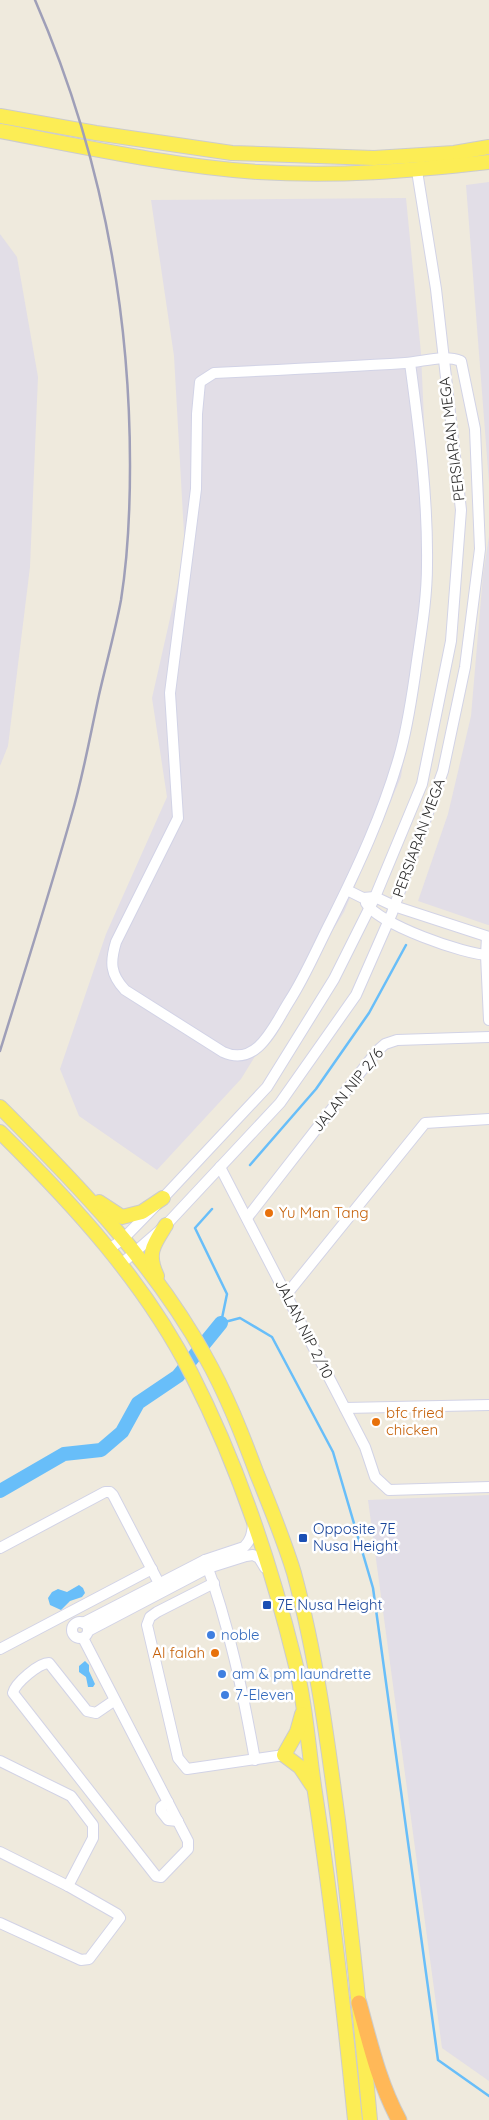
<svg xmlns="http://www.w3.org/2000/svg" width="489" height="2120" viewBox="0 0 489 2120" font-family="Quicksand,sans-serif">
<rect width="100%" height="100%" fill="#efeadd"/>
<g fill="#e2dee7">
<path d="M489,182V483L466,185Z"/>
<path d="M406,198L421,353L431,577L401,777L344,912L241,1079L157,1170L79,1116L60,1069L106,934L167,797L152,698L185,552L174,356L151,200Z"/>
<path d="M0,234L17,257L38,377L30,567L8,746L0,766Z"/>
<path d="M489,536V925H488L418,901L448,814L471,716L483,575Z"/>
<path d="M489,1495V2081L442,2048L368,1500Z"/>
</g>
<g fill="#68bef9">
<path d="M79,1585L83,1588L85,1593L82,1597L70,1601L61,1610L50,1605L48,1598L52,1592L58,1589L67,1592Z"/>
<path d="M85,1661L89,1665V1671L95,1684L93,1687H88L86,1677L79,1672V1666Z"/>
</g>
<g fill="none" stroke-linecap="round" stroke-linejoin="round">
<g stroke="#68bef9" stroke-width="2.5">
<path d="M250,1165L316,1089L369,1013L406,945"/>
<path d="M212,1209L195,1228L227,1294L221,1323L240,1318L272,1337L333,1452L373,1588L438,2060L489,2096"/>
</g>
<path stroke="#68bef9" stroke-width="14" d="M0,1491L64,1454L101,1450L122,1432L138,1403L178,1376L221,1323"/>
<defs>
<g id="minor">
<path d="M347,890L363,898L375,897L394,906L489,937"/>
<path d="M366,903C378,924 465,955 489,955"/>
<path d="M487,937L486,955L489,1020"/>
<path d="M220,1167L365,1447L375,1477L389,1490L489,1487"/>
<path d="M247,1218L377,1051L385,1044L397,1040L489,1037"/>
<path d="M108,1250L123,1239L163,1198L267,1087L334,979L375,897L422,784L451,641L461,510L436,289L417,171"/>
<path d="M120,1265L166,1225L280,1103L356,995L392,913L443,771L465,667L480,549L475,429L461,361C444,354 423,362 405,363C341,367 278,370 214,373L200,382L197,414L196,489L170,693L178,818L116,942C110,962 110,974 125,990L223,1052C258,1068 274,1025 290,1000C306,975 318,946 332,919C358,867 383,813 399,757C407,730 411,702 415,675C420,638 427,602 427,565C428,498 419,429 410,363"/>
<path d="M286,1295L425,1123L489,1119"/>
<path d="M345,1408L489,1405"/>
<path d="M0,1548L105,1492H110L113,1495L163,1591"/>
<path d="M205,1560C229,1624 243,1693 255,1760"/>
<path d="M214,1583L157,1612L150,1617L147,1625L178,1758L187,1769L284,1755"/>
<circle cx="80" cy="1630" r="8"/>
<path d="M83,1623L205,1560L244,1547C251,1540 252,1534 253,1524"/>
<path d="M88,1631L208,1568L246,1556L253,1555L259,1558L265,1568"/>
<path d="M83,1638L188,1841V1849L161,1877L156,1876L13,1693C15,1683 39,1663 49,1663L87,1711L96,1713L115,1700"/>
<path d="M0,1649L152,1569"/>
<path d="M0,1761L71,1796L93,1825V1838L68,1886"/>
<path d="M168,1802L161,1807V1811L168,1820L178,1821"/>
<path d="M0,1852L68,1886L117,1914L120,1918L89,1959L81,1960L0,1923"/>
</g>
<g id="major">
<path d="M0,116L96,133L232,153L374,158L454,153L489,147"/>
<path d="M0,131C85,147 171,166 258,172C336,177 412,171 489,162"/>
<path d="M0,1107C76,1183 153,1262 205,1356C226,1393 242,1434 257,1474C270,1506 284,1540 294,1573C316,1654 327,1737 338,1820C350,1920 361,2020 370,2120"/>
<path d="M0,1132C73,1204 144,1281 191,1373C237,1463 270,1561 294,1658C305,1700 308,1744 314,1786C331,1897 344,2009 355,2120"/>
<path d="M99,1202L122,1217L142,1212L163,1198"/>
<path d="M157,1276C146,1253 154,1244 166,1225"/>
<path d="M302,1714L297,1732L284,1755L300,1767L312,1785"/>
</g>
<path id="highway" d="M359,2003C370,2043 379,2083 399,2120"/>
</defs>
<use href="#minor" stroke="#d2d3e6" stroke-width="12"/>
<use href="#major" stroke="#ccc" stroke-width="16"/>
<use href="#highway" stroke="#ccc" stroke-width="17"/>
<use href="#minor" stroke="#fff" stroke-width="10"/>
<use href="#major" stroke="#fced55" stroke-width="14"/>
<use href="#highway" stroke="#ffb858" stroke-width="15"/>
<path stroke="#9f9fb8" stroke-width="2.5" d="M0,1051C24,973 49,895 71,817C83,777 90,736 99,695C106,664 115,632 121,600C128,556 130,510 130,465C130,305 99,147 35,0"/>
</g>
<g fill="#e8710a" stroke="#fff" stroke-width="2">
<circle cx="269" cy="1213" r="5"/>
<circle cx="376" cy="1422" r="5"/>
<circle cx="215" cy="1653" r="5"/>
</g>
<g fill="#1a4fb4" stroke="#fff" stroke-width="2">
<rect x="298" y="1533" width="10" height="10" rx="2.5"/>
<rect x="262" y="1600" width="10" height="10" rx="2.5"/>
</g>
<g fill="#3f7fe0" stroke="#fff" stroke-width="2">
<circle cx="211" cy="1635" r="5"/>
<circle cx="222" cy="1674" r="5"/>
<circle cx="225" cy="1695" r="5"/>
</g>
<g text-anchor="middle" stroke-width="5" stroke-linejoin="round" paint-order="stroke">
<g font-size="15" fill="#2c2c2c" stroke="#fff">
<text transform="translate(452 439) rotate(-97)" y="5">PERSIARAN MEGA</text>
<text transform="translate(419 838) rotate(-70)" y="5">PERSIARAN MEGA</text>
<text transform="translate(348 1090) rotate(-51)" y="5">JALAN NIP 2/6</text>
<text transform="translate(304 1329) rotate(63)" y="5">JALAN NIP 2/10</text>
</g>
<g font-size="15" fill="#c56008" stroke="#fff" text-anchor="start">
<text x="279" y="1218">Yu Man Tang</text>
<text x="386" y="1418">bfc fried<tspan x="386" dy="17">chicken</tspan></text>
<text x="205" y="1658" text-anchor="end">Al falah</text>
</g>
<g font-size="15" fill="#164399" stroke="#fff" text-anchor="start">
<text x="313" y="1534">Opposite 7E<tspan x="313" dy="17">Nusa Height</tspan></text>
<text x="277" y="1610">7E Nusa Height</text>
</g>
<g font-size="15" fill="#366cbe" stroke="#fff" text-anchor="start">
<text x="221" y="1640">noble</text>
<text x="232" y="1679">am &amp; pm laundrette</text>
<text x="235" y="1700">7-Eleven</text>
</g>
</g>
</svg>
